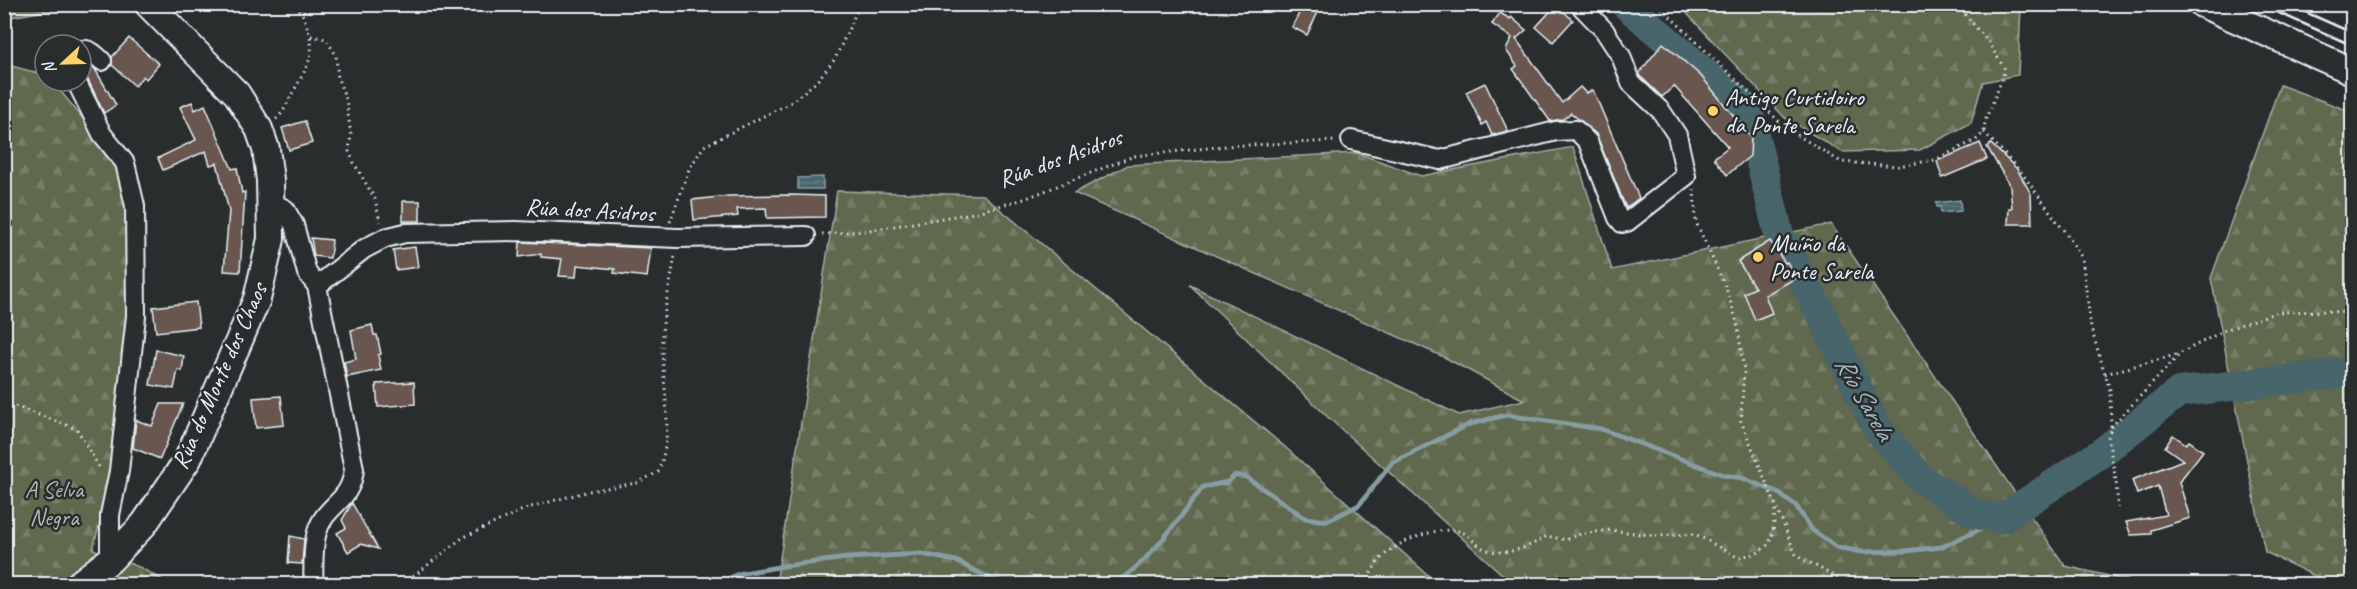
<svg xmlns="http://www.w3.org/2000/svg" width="2357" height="589" viewBox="0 0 2357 589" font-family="Caveat,sans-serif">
<defs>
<pattern id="forest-firs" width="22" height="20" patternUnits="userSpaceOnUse" patternTransform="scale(1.5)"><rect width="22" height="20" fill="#60684e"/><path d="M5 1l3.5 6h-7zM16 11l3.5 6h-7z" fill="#777e68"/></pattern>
<pattern id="water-rules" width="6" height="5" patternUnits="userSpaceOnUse" patternTransform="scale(1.5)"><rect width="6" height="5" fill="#47656b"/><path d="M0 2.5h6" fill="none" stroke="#627c81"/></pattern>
</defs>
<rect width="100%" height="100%" fill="#2a2d2e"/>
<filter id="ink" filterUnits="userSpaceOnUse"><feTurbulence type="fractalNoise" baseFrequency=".0167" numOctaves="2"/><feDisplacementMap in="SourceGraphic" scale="12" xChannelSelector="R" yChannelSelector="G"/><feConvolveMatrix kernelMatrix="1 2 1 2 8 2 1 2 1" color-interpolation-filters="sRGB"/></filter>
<g filter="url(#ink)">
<g fill="url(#forest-firs)" stroke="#a4aca3" stroke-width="1.5">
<path d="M5,4H77V5L5,18Z"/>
<path d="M1679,5H2021L2018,75L1983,82L1971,123L1920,150L1842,152L1785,118Z"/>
<path d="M4,64L45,75V81H52L86,122L120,168L127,222L126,361L109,486L93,549L141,568L170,584H5Z"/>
<path d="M2280,85L2352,112V584H2331L2265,552L2211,278Z"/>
<path d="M1573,147L1612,270L1831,224L2065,566L2144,584H1513L1331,420L1190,285L1459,415L1524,400L1444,357L1074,193L1128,165L1357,153L1421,176Z"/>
<path d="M837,191L983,195L1285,447L1438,584H776Z"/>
</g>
<g fill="url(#water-rules)" stroke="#879da3" stroke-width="1.5">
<path d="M823,177V189H798V178Z"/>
<path d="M1960,200L1961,211L1941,213L1940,207H1937L1936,203Z"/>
</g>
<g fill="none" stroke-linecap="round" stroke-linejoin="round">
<g stroke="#879da3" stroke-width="5">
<path d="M719,584L738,574L784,566L847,558L922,554L956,561L995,581L1007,584"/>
<path d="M1114,584C1151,561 1177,521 1203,487L1228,482L1235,475L1246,477L1305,518L1327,521L1359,505L1392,463L1470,424L1506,415L1601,429L1724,475L1742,478L1777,492L1796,506L1812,530L1836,547L1861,552L1905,551L1942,547L2001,519"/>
</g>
<path stroke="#47656b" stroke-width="30" d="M1625,4L1748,110L1779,235L1822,316L1877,428L1920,478L1974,513L2001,519L2101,453L2179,392L2352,372"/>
</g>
<g fill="#67574f" stroke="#e8f1f8" stroke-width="1.5">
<path d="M1304,4H1322L1307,35L1292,27Z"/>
<path d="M1556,5L1573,20L1553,42L1536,27Z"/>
<path d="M1500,13L1510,19L1511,17L1526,30L1516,39L1562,103L1580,87L1586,93L1593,90L1639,198L1626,208L1596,134L1571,113L1563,119L1550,121L1513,69L1517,66L1506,50L1512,38L1492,24Z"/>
<path d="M129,38L159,64L146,79L143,76L135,86L112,65V57Z"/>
<path d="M1663,43L1701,76L1751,137L1750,156L1727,175L1714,158L1728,147L1674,86L1662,97L1641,77L1639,73Z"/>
<path d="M81,61L86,62L95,69L116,105L104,113L86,76L81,71Z"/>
<path d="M1485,83L1508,131L1492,135L1486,122L1482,125L1466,92Z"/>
<path d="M192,102L195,110L205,105L232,169L237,168L242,193L245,192L240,272L224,271L229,211L217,163L210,165L206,151L163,170L158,158L196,140L180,107Z"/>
<path d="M305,121L312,143L289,150L282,128Z"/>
<path d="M1980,143L1987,159L1942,178L1937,161Z"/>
<path d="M1991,144L2017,169L2031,194L2032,224H2008L2009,208H2012L2010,186L1987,147Z"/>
<path d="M791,195L825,196V217L767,218L766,208L737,209L738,216L694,220L692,200L729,196Z"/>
<rect x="403" y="201" width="17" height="20"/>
<path d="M311,238L332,240L330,258L314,256Z"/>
<path d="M1770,241L1785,263L1787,262L1796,278L1765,295L1772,313L1755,320L1744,293L1755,288L1738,261Z"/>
<path d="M520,242L651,248L647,277L614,273L615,269L577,265L576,277L559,276L562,259L541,257V254L519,257Z"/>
<path d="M415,247L418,267L396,270L393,250Z"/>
<path d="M196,302L199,327L156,332L153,307Z"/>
<path d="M372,325L374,335H377L381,354L378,355L381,370L347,377L344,362L356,359L351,330Z"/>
<path d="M156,350L184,356L182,371L178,370L174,389L150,385Z"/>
<path d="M414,382L415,404L378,407L376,384Z"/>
<path d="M281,396L284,425L256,428L253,398Z"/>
<path d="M161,404H183L160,459L133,448L136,420L152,426Z"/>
<path d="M2173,435L2186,444L2189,441L2203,451L2179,482L2190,518L2151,530V534L2131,535L2126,522L2166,515L2158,486L2137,494L2132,480L2183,460L2165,447Z"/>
<path d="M352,503L361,519L378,549L361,544L348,552L337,533L346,528L342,520Z"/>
<path d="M290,536L304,539L302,564L288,563Z"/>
</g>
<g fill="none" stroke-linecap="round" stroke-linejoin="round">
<defs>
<path id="lane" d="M2273,4L2352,39"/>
<g id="street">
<path d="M81,50C89,48 96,55 102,61"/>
<path d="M76,81L102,134L125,163L135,206L136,316L119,471L110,515V560"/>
<path d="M1351,140L1440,160L1556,131L1576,130L1588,142L1618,218L1622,223L1627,222L1686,176L1677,135L1661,111L1631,83L1621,56L1604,30L1579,4"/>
<path d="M272,203L285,209L294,225L307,273L317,286L354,469C351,503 325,504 317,532C312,548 314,568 313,584"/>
<path d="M317,286L364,249L385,238L405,233L516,231L677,238L806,236"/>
</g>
<g id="secondary">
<path d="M2202,4L2352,71"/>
<path d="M79,584L110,560L144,524L188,459L257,299L271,239L270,180L266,149L259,129L237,94L148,4"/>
</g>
</defs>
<use href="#lane" stroke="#e8f1f8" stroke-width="14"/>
<use href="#street" stroke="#e8f1f8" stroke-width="22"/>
<use href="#secondary" stroke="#e8f1f8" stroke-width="30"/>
<g stroke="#e8f1f8" stroke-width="3" stroke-dasharray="1.5 4.5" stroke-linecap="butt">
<path d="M1657,4L1786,128L1841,162L1898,166L1935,160L1976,140L1984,132L1985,121L2003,77L2004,68L1987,40L1956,4"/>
<path d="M311,36L326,39L336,55L338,79L346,99L351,135L349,151L354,163L375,199L380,222"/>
<path d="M276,119C284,113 288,101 293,92C317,52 316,46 298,4"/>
<path d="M1984,132L2021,172L2070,239L2082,258L2091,328L2110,390L2111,427L2108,438L2116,481L2118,508"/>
<path d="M1694,189L1696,222L1726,288L1737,322L1744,370L1741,421L1796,555L1848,584"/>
<path d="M670,222L689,169L704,146L790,103L816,82L835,59L860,4"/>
<path d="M822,234L864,231L973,213L1024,199L1134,156L1226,146L1335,141"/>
<path d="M2105,374L2179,354"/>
<path d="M4,402L77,429L99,467L103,468"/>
<path d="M2111,427L2181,353L2225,330L2277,312L2331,311L2352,314"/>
<path d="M404,584L462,538L527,508L589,491L637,483L658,472C676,428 661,385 662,338C663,311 671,282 675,255"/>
<path d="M1365,584C1369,577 1373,568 1379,561C1393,542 1437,526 1459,531C1468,533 1474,543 1481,547C1501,559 1530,547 1547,536L1566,540L1580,534L1611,530L1658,536L1695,534L1737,557L1756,554L1769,544L1773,533L1775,509"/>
</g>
<use href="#lane" stroke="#2a2d2e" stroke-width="9"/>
<use href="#street" stroke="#2a2d2e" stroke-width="18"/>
<use href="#secondary" stroke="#2a2d2e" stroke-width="26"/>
</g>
</g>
<g fill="#ffd166" stroke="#2a2d2e" stroke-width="2">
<circle cx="1713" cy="111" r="6"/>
<circle cx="1758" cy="257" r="6"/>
</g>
<g text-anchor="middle" stroke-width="5" stroke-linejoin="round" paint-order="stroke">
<g font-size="24" fill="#e8f1f8" stroke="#2a2d2e" text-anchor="start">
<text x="1725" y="105">Antigo Curtidoiro<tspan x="1725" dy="28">da Ponte Sarela</tspan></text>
<text x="1770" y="251">Muíño da<tspan x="1770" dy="28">Ponte Sarela</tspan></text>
</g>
<g font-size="24" fill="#e8f1f8" stroke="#2a2d2e">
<text transform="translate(1060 158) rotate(-20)" y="8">Rúa dos Asidros</text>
<text transform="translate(590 210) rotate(3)" y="8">Rúa dos Asidros</text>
<text transform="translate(219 376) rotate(-66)" y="8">Rúa do Monte dos Chaos</text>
</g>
<g font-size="24" fill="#b2bab4" stroke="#2a2d2e">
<text x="54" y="497">A Selva<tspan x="54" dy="28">Negra</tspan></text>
</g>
<g font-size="26" font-style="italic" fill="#a8b9c0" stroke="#2a2d2e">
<text transform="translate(1865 398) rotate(60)" y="9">Río Sarela</text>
</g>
</g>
<rect width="2357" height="589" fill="none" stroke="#2a2d2e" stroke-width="24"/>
<rect x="12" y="12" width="2333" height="565" fill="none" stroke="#e8f1f8" stroke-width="2" filter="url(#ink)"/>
<g transform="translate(63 63) rotate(248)"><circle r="28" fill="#2a2d2e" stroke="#767b7f" stroke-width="1.5"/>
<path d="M0-4.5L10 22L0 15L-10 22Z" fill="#ffd166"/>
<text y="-9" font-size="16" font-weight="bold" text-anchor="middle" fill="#e8f1f8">N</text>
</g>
</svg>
